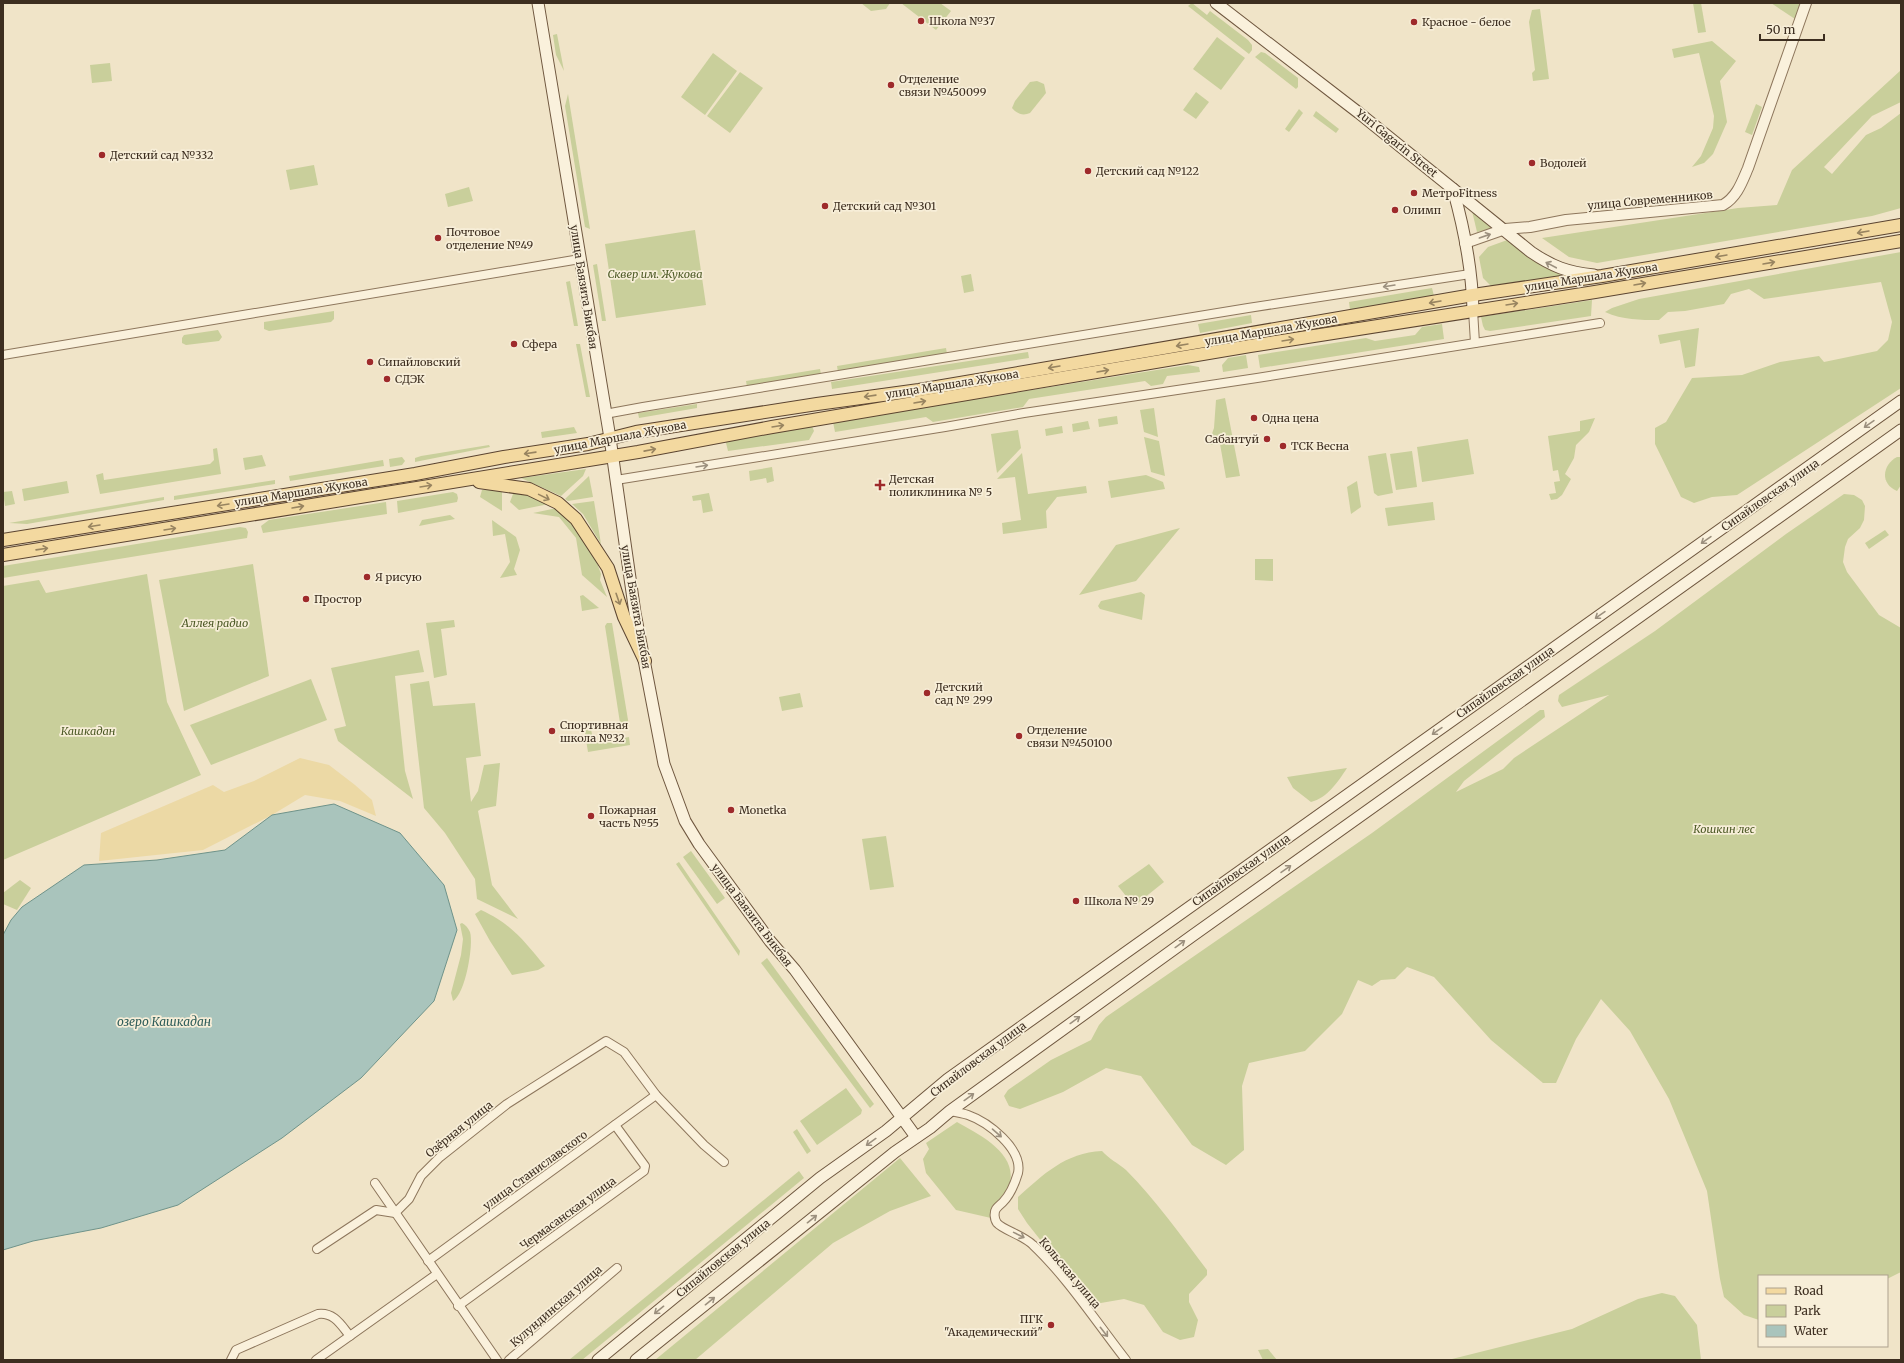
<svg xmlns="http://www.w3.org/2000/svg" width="1904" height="1363" viewBox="0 0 1904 1363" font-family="Merriweather,serif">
<rect width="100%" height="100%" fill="#f0e4c8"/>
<g fill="#c9cf9b">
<path d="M861,3H890L886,9L871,11Z"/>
<path d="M901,3H940L951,11L936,30Z"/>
<path d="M1192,3L1207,15L1210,11L1248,40L1252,45V50L1249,54L1188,6Z"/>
<path d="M1693,3H1701L1706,32L1698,33Z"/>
<path d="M1771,3H1800L1795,19Z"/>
<path d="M1540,9L1549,79L1533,81L1532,73L1535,70L1529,22L1532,10Z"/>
<path d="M557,34L564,71L556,55L553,35Z"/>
<path d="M1217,37L1245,58L1221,90L1193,69Z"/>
<path d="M1712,41L1736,61L1720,81L1727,122L1713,154L1704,163L1692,167L1701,156L1713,128L1714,116L1699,53L1674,58L1672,49Z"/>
<path d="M1261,52L1265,53L1298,78V87L1296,89L1255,57Z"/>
<path d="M713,53L737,71L705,115L681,97Z"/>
<path d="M110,63L112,81L92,83L90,65Z"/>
<path d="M1901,70V102L1872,116L1824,167L1832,174L1866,135L1881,128L1901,113V208L1872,216L1597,263L1569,257L1542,238L1738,208L1777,205L1792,170Z"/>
<path d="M740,72L763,88L730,133L707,116Z"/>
<path d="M1037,81L1044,84L1046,93L1030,113C1023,116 1017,114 1012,108L1015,101L1030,82Z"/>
<path d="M1196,92L1209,102L1196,119L1183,110Z"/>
<path d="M568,94L590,229L585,227L565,106Z"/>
<path d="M1756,104L1762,107L1752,135L1745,132Z"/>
<path d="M1299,109L1303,113L1289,132L1285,129Z"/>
<path d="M1316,111L1339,129L1336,133L1313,116Z"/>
<path d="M314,165L318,185L290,190L286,170Z"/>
<path d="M469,187L473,201L448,207L445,194Z"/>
<path d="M1472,211L1497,228L1477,232Z"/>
<path d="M695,230L706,305L616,318L605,244Z"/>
<path d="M1510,239L1570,277L1492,287L1483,278L1479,257L1488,247Z"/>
<path d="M1901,252V388L1737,495L1712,497L1694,503L1681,497L1655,444V428L1666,422L1692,378L1742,375L1780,362L1819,356L1824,362L1877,351L1888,340L1892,322L1881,282L1764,299L1749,289L1731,294L1724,304L1685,311L1668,312L1659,320C1640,320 1623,320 1605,312L1612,308L1639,299Z"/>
<path d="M597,264L606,321H602L593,265Z"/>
<path d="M971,274L974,291L964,293L961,276Z"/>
<path d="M570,281L578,326H574L566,282Z"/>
<path d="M1432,288L1434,296L1350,310L1349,302Z"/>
<path d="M1592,300L1591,316L1490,331L1485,330L1483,326L1481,317Z"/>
<path d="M334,311V319L331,322L269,331L264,329V322Z"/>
<path d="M1251,315L1252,323L1200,333L1198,324Z"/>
<path d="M1442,324L1444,339L1260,368L1258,355L1366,338L1375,341L1415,335L1422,327Z"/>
<path d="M1699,328L1695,366L1685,368L1680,340L1660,344L1658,335Z"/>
<path d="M218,330L222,337L219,341L186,345L182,343V338L184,335Z"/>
<path d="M576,344H580L590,397H586Z"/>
<path d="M946,348L947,354L838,372L837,366Z"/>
<path d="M1028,352L1029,358L832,389L831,382Z"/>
<path d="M1246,355L1248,368L1223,372L1222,365L1228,358Z"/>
<path d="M1188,365L1199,367L1200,372L1167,376L1163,384L1151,386L1145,381L1029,399L1023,407L933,422L926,417L835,432L833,422Z"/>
<path d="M820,369L821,374L747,387L746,381Z"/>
<path d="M1225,398L1240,476L1226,478L1220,444L1208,445L1214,428L1216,400Z"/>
<path d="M697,404V408L639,418L638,413Z"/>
<path d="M1154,408L1158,437L1144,432L1140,410Z"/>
<path d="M1117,416L1118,424L1099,427L1098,419Z"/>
<path d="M1595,418L1589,432L1576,445L1574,458L1565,474L1571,479L1562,495L1557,499L1551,500L1549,494L1556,493L1554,482L1560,481L1558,470L1553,471L1548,436L1580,431V421Z"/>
<path d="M1088,421L1090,429L1073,432L1072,424Z"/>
<path d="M812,426L814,431L809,440L728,451L725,439Z"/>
<path d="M1062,426L1063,433L1046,436L1045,429Z"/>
<path d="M574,427L577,433L542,438L541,432Z"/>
<path d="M1018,430L1021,448L997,473L991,434Z"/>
<path d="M1144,437L1159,441L1165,476L1151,472Z"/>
<path d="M1468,439L1474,474L1422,482L1417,447Z"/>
<path d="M489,445L490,447L415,462V458L421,456Z"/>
<path d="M217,448L221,474L100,494L96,475L103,473L104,480L210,464L214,460L213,449Z"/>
<path d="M1412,451L1417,487L1396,490L1390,454Z"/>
<path d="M1022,453L1028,494L1086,486L1087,493L1057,497L1046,511L1047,528L1003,534L1002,523L1021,520L1015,477L997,479Z"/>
<path d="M1386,453L1393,493L1378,496L1374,493L1368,456Z"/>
<path d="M262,455L266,466L245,470L243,458Z"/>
<path d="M402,457L405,461L402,465L390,467L389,459Z"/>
<path d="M1897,457H1901V485L1897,491C1880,484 1882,465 1897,457Z"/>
<path d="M383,460L384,466L290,481L289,476Z"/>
<path d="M772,467L774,481L767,483L766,478L750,481L749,471Z"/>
<path d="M586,469L583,476L561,496L521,478Z"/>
<path d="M1146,475L1163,482L1165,489L1111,498L1108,481Z"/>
<path d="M589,476L593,497L568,501L565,499Z"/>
<path d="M275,480V484L174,500V496Z"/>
<path d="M67,481L69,493L24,501L22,489Z"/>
<path d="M1357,481L1361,507L1351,514L1347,487Z"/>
<path d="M497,488L502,492V511L480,497L482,490Z"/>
<path d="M12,491L15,504L5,506L3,492Z"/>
<path d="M453,492L457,494L458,498L457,502L398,513L397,501Z"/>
<path d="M516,492H522L549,504L519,510L510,502L513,494Z"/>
<path d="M709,493L713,511L703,513L701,500L693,501L692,496Z"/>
<path d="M1844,494L1854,495L1862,500L1865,506L1864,520L1860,528L1848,539L1845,547L1843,562L1847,572L1879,615L1901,628V1272L1887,1279V1276H1759V1320L1744,1315L1724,1297L1720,1279L1707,1191L1669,1099L1630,1031L1601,999L1576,1039L1556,1083H1543L1491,1040L1434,977L1407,967L1395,979L1381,980L1372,986L1358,980L1342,1014L1305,1051L1249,1063L1242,1086L1244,1150L1226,1165L1192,1145L1141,1076L1106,1068L1063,1092L1020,1109L1009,1106L1004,1096L1008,1090L1051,1060L1091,1040L1099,1025L1106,1017L1372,833L1540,710H1544L1545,717L1464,781L1456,792L1503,769L1514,758L1609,695L1562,707L1558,701L1559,695L1655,631L1786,534Z"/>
<path d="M164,497V500L27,524L9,523Z"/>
<path d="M594,501L601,544L583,514L572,504Z"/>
<path d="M386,502L387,514L263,533L261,526L269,520Z"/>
<path d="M1433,502L1435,520L1388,526L1385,508Z"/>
<path d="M557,508L570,520L595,557L601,574L600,580L607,597L582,575L576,538L559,517L533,513Z"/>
<path d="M450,515L455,519L419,526L422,520Z"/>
<path d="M492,520L516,537L520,550L514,569L517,575L500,578L510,562L505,534L493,536Z"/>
<path d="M240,527L246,528L248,532L247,538L3,578V566Z"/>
<path d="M1180,528L1136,581L1079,595L1116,545Z"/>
<path d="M1885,530L1889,535L1869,549L1865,543Z"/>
<path d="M1255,559H1273V581L1255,580Z"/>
<path d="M253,564L269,676L184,711L159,580Z"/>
<path d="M147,574L167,702L201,775L3,860V586L39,580L46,593Z"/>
<path d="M1141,592L1145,595L1142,620L1100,609L1098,606L1101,601Z"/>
<path d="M583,595L599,608L582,611L580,596Z"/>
<path d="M454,620L455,627L441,629L447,675L434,678L426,623Z"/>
<path d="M607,623H612L629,726H624L620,723L605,626Z"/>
<path d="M419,650L424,672L395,676L405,771L413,799L338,741L334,729L346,726L331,668Z"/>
<path d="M311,679L327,720L211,765L190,725Z"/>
<path d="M429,681L433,706L475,703L481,756L466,758L471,802L478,791L484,765L500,763L496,806L481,809L478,811L492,885L518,919L477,899L475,879L445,833L424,808L410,684Z"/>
<path d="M800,693L803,707L782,711L779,697Z"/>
<path d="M583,722L590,725L594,743L629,737L630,745L588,752Z"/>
<path d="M1347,768C1338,782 1327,798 1311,802L1293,788L1287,777Z"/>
<path d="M886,836L894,887L870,890L862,839Z"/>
<path d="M691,851L725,898L717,904L683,857Z"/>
<path d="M679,862L740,951L739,956L676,864Z"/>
<path d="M1149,864L1164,882L1134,906L1118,886Z"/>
<path d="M20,880L31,888L17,910L3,904V893Z"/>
<path d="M481,910C512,924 524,941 545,966L538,970L512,975L490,941L475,914Z"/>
<path d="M462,923C466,925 468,928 470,932C474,945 465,995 453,1001L451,993L461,955L463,939L460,924Z"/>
<path d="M767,958L874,1104L870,1108L761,963Z"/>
<path d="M846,1088L862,1110L861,1114L817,1145L800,1121Z"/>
<path d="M957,1122C980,1135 1022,1155 1008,1189C1005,1194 999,1198 996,1203C994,1207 993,1213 991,1218L956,1210L926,1173L923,1159L929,1149L926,1143Z"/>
<path d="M797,1129L811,1151L807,1154L793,1132Z"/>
<path d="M1102,1151C1109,1159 1118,1163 1126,1170C1155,1199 1182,1237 1207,1270V1275L1189,1294V1302L1198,1320L1194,1337L1180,1340L1163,1332L1144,1305L1124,1299L1095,1304L1086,1294L1069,1266L1042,1242L1027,1223L1018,1209V1197C1044,1174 1065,1153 1102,1151Z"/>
<path d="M900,1158L931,1196L890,1211L833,1243L695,1360H655Z"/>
<path d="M799,1171L804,1178L582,1360H569Z"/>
<path d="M1662,1293L1675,1296L1697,1325L1701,1360H1448L1572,1329L1638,1299Z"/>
<path d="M1268,1349L1277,1360H1263L1258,1350Z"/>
</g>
<path fill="#ecd9a5" d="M300,758L329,765L355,785L372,800L376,816L340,801L305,795L272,815L203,850L99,861L101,833L213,785L224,792L254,781Z"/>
<path fill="#a9c4bc" stroke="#6f938a" d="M334,804L400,833L444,885L457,930L434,1001L361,1078L282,1138L178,1205L101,1228L33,1241L3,1250V935L11,920L22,907L84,865L157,860L225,850L272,815Z"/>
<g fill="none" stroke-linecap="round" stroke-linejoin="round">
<defs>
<g id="minor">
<path d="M1473,310L1475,343"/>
<path d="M3,355L580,259"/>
<path d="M605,414L643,407L1248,308L1470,274"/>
<path d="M616,480L945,427L1024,413L1257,378L1600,323"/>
<path d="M950,1111C956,1112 962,1113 968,1115C988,1122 1023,1149 1018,1173C1015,1183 1010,1195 1003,1202C1001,1204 998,1206 996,1209C994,1212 994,1219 997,1223C1003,1230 1023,1235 1033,1245C1067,1277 1097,1323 1126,1360"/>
<path d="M375,1183L497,1360"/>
<path d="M317,1249L376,1210L395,1213L409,1199L421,1176L440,1157L507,1104L606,1041L624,1052L656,1095L704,1145L724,1162"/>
<path d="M428,1261L656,1095"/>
<path d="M458,1306L644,1171L645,1166L615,1125"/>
<path d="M231,1360L236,1350L318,1314C334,1312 341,1325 350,1336"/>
<path d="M316,1360L437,1274"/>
<path d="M509,1360L617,1268"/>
</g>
<path id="tertiary" d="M1465,243L1505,229L1530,227L1566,220L1723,205C1737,197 1742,182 1748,168L1806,3"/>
<g id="secondary">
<path d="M538,3L610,438L635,613L664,764L685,821L699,844L770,941L795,970L916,1137"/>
<path d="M1216,3L1359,113L1531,252C1553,267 1567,272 1594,275"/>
<path d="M1453,189C1464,228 1472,270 1473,310"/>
<path d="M598,1360L820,1178L886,1131L948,1079L1901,401"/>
<path d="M636,1360L895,1152L930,1128L950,1111L1192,936L1901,430"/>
</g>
<g id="primary">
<path d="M479,482L529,489L558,503L576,519L608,568L624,617L645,661"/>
<path d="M3,540L415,474L504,457L588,444L636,432L817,404L919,390L1473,295L1602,276L1901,225"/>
<path d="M3,555L638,452L772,427L1250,346L1595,292L1901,241"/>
</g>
</defs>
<use href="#minor" stroke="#8d765c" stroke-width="10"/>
<use href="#tertiary" stroke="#8d765c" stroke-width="12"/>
<use href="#secondary" stroke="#6f573f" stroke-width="13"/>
<use href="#primary" stroke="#5b4430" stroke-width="14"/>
<use href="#minor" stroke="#faf1dc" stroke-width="8"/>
<use href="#tertiary" stroke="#faf1dc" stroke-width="10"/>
<use href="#secondary" stroke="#faf1dc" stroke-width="11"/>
<use href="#primary" stroke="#f3d9a0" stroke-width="12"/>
</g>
<defs><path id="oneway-shaft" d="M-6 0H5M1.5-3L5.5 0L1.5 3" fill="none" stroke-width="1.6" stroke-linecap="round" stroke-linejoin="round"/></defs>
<g stroke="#988460">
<use href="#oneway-shaft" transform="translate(1863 232) rotate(170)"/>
<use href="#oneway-shaft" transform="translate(1721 256) rotate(170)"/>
<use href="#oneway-shaft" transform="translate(1769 263) rotate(-10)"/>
<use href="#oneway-shaft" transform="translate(1640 284) rotate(-10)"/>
<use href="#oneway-shaft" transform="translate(1435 302) rotate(170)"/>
<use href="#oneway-shaft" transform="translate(1512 304) rotate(-9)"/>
<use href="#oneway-shaft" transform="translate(1288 340) rotate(-9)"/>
<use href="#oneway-shaft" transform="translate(1182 345) rotate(170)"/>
<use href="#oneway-shaft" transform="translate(1054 367) rotate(170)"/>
<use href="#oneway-shaft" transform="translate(1103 371) rotate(-10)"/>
<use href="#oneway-shaft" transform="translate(870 396) rotate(172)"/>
<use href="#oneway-shaft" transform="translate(920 402) rotate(-10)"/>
<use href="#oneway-shaft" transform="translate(778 426) rotate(-9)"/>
<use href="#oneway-shaft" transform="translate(650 450) rotate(-11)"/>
<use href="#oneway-shaft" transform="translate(530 453) rotate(172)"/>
<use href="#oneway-shaft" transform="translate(426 486) rotate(-9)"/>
<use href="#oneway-shaft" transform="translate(544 497) rotate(26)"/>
<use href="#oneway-shaft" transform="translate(223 505) rotate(171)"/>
<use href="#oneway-shaft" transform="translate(298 507) rotate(-10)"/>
<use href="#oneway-shaft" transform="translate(94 526) rotate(171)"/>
<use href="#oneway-shaft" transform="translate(170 529) rotate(-9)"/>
<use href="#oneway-shaft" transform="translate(42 549) rotate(-8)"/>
<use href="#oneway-shaft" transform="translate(618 599) rotate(71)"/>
</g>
<g stroke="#9c907e">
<use href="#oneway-shaft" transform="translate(1485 236) rotate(-19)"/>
<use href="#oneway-shaft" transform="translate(1551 265) rotate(-152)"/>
<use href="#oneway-shaft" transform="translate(1389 286) rotate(171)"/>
<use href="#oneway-shaft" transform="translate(1869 424) rotate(145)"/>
<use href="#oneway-shaft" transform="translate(702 466) rotate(-9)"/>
<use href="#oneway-shaft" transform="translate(1706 540) rotate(145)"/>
<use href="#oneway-shaft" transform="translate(1600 615) rotate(145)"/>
<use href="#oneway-shaft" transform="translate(1437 731) rotate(145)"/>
<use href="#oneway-shaft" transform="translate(1286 869) rotate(-35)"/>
<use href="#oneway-shaft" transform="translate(1180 944) rotate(-36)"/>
<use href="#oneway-shaft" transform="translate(1075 1020) rotate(-36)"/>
<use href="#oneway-shaft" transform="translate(969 1097) rotate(-36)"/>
<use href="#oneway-shaft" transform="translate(997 1133) rotate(41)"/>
<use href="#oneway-shaft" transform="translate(871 1142) rotate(144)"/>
<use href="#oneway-shaft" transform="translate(812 1219) rotate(-39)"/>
<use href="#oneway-shaft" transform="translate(1019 1235) rotate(26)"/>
<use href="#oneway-shaft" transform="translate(710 1301) rotate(-39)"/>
<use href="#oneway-shaft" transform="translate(659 1310) rotate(141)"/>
<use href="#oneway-shaft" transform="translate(1104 1332) rotate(52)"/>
</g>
<g fill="#9e2a2b" stroke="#f7eed8" stroke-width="1.5">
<circle cx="921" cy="21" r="4"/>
<circle cx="1414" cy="22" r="4"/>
<circle cx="891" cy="85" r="4"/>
<circle cx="102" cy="155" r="4"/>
<circle cx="1532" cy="163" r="4"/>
<circle cx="1088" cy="171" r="4"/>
<circle cx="1414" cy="193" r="4"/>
<circle cx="825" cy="206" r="4"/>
<circle cx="1395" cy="210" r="4"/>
<circle cx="438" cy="238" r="4"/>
<circle cx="514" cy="344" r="4"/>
<circle cx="370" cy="362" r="4"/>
<circle cx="387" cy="379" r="4"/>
<circle cx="1254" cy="418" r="4"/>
<circle cx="1267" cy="439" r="4"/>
<circle cx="1283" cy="446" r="4"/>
<path d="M878 479h4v4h4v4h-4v4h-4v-4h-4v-4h4z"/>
<circle cx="367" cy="577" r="4"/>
<circle cx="306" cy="599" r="4"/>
<circle cx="927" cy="693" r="4"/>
<circle cx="552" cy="731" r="4"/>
<circle cx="1019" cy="736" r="4"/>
<circle cx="731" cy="810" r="4"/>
<circle cx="591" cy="816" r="4"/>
<circle cx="1076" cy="901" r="4"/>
<circle cx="1051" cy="1325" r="4"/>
</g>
<g text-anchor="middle" stroke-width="3.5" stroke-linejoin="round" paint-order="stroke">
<g font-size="11" fill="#3d2e20" stroke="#f7eed8" text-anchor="start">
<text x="929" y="25">Школа №37</text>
<text x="1422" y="26">Красное - белое</text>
<text x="899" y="83">Отделение<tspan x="899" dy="13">связи №450099</tspan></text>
<text x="110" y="159">Детский сад №332</text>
<text x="1540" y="167">Водолей</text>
<text x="1096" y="175">Детский сад №122</text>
<text x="1422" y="197">МетроFitness</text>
<text x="833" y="210">Детский сад №301</text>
<text x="1403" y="214">Олимп</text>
<text x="446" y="236">Почтовое<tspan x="446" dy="13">отделение №49</tspan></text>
<text x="522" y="348">Сфера</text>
<text x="378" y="366">Сипайловский</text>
<text x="395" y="383">СДЭК</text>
<text x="1262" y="422">Одна цена</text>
<text x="1259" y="443" text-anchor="end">Сабантуй</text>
<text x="1291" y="450">ТСК Весна</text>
<text x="889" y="483">Детская<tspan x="889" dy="13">поликлиника № 5</tspan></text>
<text x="375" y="581">Я рисую</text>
<text x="314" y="603">Простор</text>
<text x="935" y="691">Детский<tspan x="935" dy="13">сад № 299</tspan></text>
<text x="560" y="729">Спортивная<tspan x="560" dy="13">школа №32</tspan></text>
<text x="1027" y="734">Отделение<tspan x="1027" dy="13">связи №450100</tspan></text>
<text x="599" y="814">Пожарная<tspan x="599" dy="13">часть №55</tspan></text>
<text x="739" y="814">Monetka</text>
<text x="1084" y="905">Школа № 29</text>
<text x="1043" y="1323" text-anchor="end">ПГК<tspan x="1043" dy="13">"Академический"</tspan></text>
</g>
<g font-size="11" fill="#3d2e20" stroke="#f7eed8">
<text transform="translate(1397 143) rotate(39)" y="4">Yuri Gagarin Street</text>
<text transform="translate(1650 200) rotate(-5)" y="4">улица Современников</text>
<text transform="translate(1591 277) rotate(-9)" y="4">улица Маршала Жукова</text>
<text transform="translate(584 287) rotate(81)" y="4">улица Баязита Бикбая</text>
<text transform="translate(1271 330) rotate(-10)" y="4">улица Маршала Жукова</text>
<text transform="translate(952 384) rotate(-9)" y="4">улица Маршала Жукова</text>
<text transform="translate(620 437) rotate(-11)" y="4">улица Маршала Жукова</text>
<text transform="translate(301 492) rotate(-9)" y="4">улица Маршала Жукова</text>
<text transform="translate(1770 495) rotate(-35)" y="4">Сипайловская улица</text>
<text transform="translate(636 607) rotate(80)" y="4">улица Баязита Бикбая</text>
<text transform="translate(1505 682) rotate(-35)" y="4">Сипайловская улица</text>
<text transform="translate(1241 870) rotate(-35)" y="4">Сипайловская улица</text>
<text transform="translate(752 915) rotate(53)" y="4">улица Баязита Бикбая</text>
<text transform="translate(978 1059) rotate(-37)" y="4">Сипайловская улица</text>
<text transform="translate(459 1129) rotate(-39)" y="4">Озёрная улица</text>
<text transform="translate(535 1170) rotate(-36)" y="4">улица Станиславского</text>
<text transform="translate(568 1213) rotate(-36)" y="4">Чермасанская улица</text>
<text transform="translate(723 1258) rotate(-39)" y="4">Сипайловская улица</text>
<text transform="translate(1070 1273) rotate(50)" y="4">Кольская улица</text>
<text transform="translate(556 1306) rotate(-41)" y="4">Кулундинская улица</text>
</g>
<g font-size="11" font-style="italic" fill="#4d5a26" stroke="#f7eed8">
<text x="655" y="278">Сквер им. Жукова</text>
<text x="215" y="627">Аллея радио</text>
<text x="88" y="735">Кашкадан</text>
<text x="1724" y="833">Кошкин лес</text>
</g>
<g font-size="12" font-style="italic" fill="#2f5d5a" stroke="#f7eed8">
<text x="164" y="1026">озеро Кашкадан</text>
</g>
</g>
<rect width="1904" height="1363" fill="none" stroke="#3d2e20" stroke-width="8"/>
<rect x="1758" y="1275" width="130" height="72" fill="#f7eed8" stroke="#ada18e"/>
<rect x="1766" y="1288" width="20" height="6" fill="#f3d9a0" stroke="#ada18e"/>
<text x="1794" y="1295" font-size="12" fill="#3d2e20">Road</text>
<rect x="1766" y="1305" width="20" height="12" fill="#c9cf9b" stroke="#ada18e"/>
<text x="1794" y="1315" font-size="12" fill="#3d2e20">Park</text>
<rect x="1766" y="1325" width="20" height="12" fill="#a9c4bc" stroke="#ada18e"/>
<text x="1794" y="1335" font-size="12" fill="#3d2e20">Water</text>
<path d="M1760 34v6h64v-6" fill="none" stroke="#3d2e20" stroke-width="2"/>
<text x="1766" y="34" font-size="12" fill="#3d2e20" stroke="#f7eed8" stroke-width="3" paint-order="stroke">50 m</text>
</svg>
